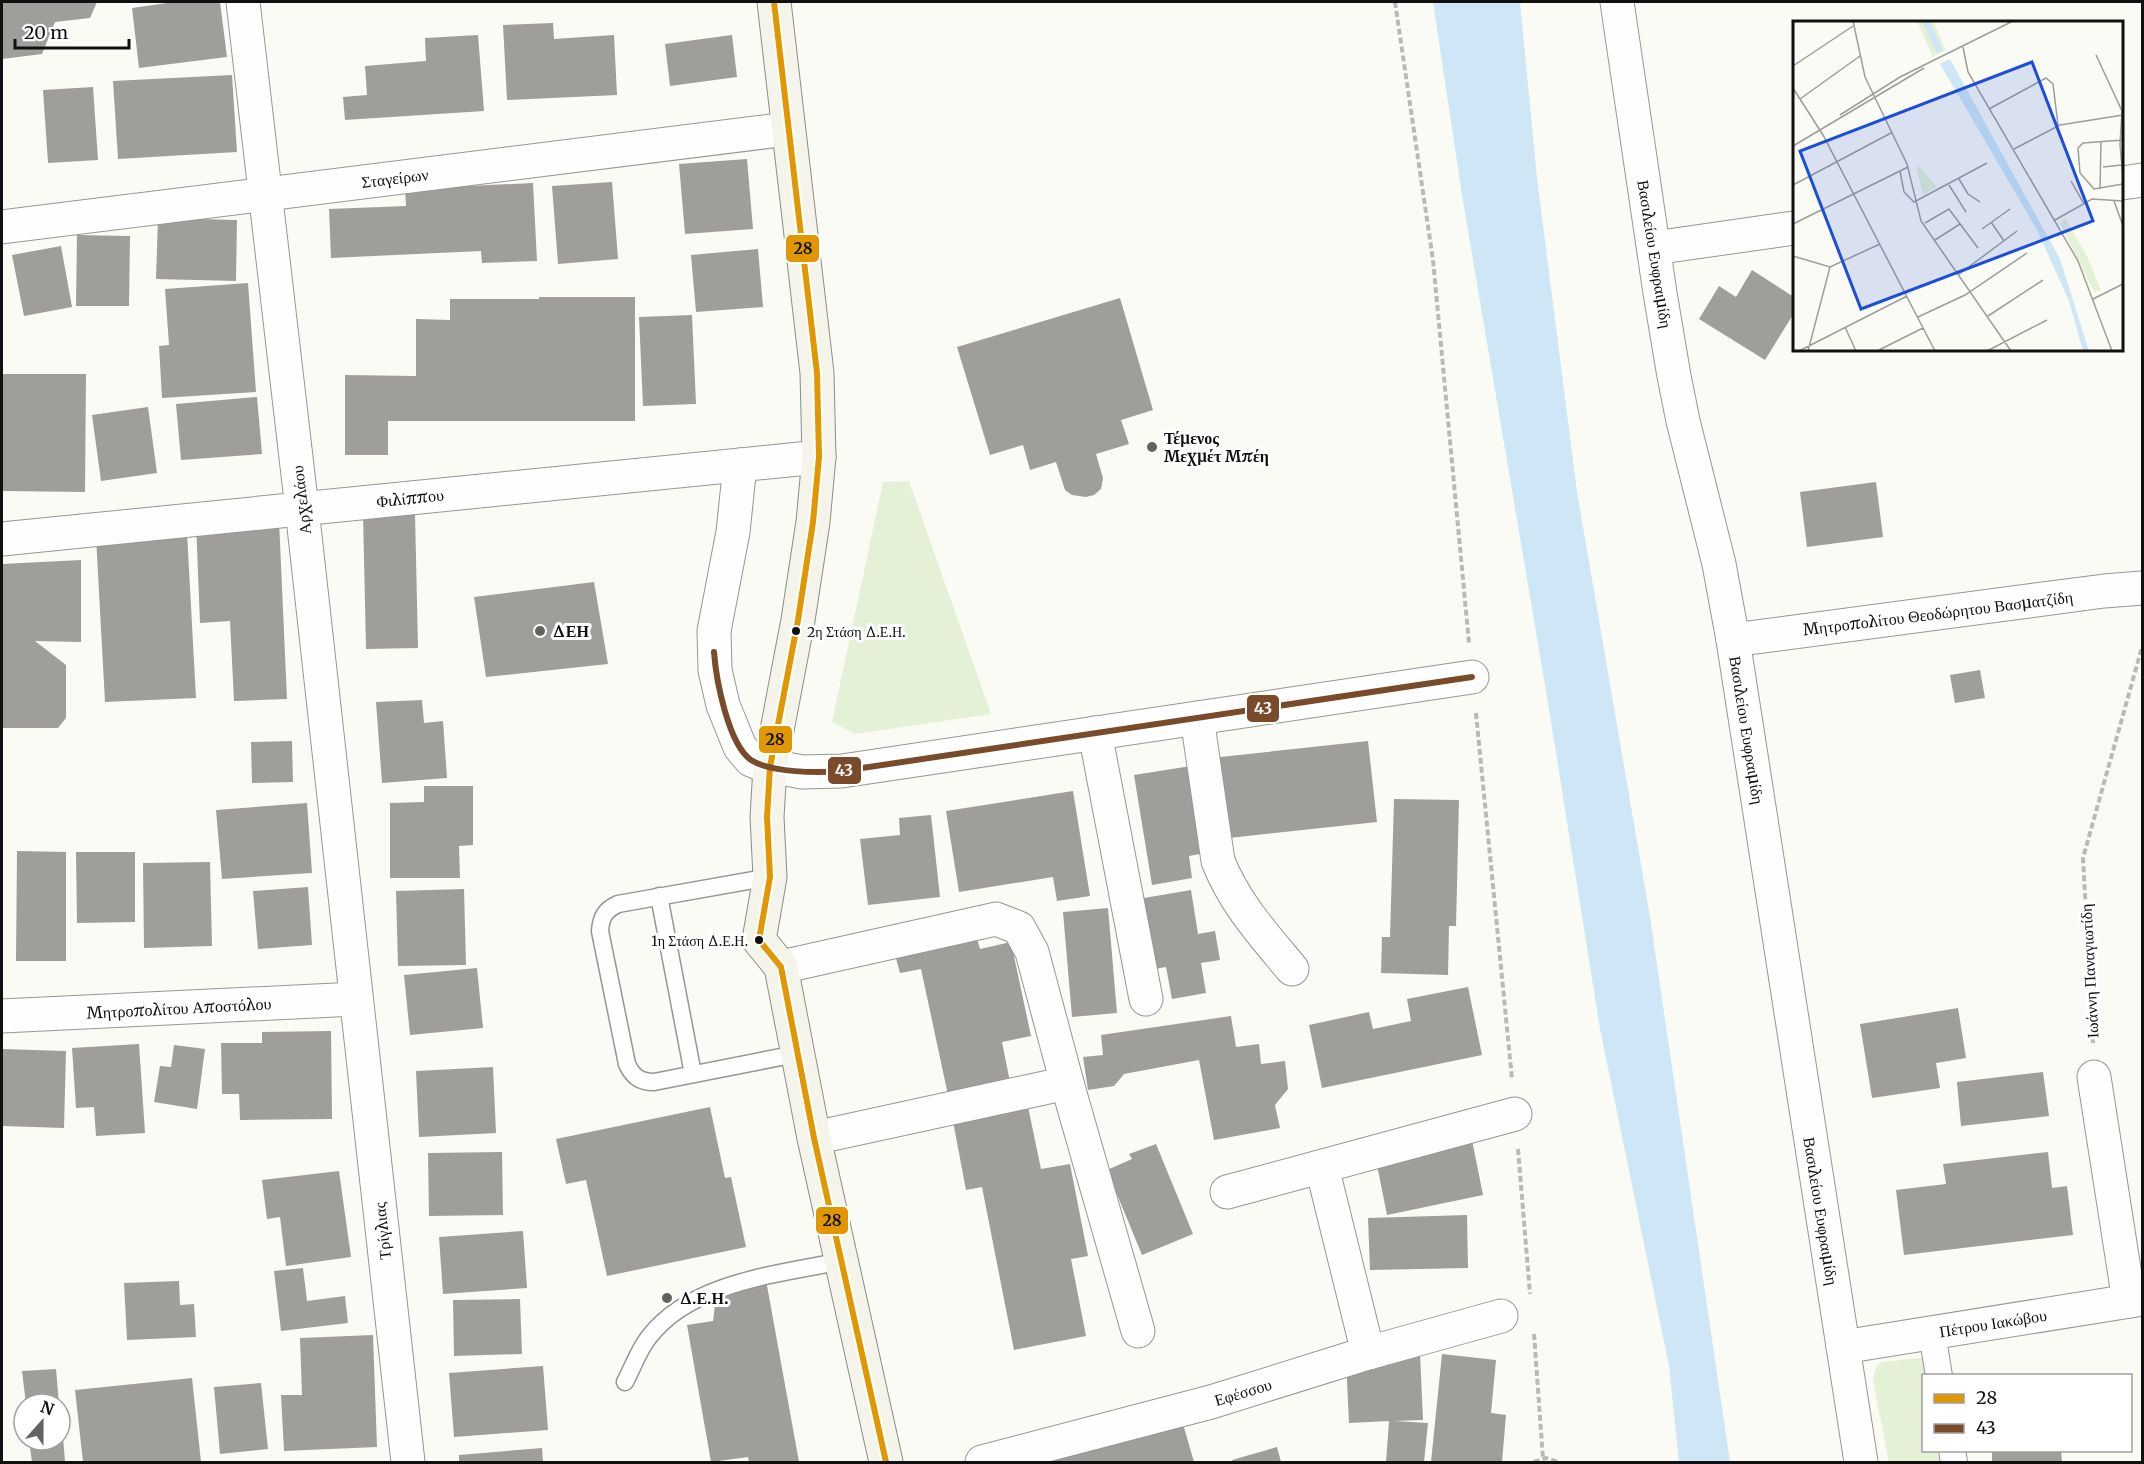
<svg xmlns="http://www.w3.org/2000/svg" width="2144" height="1464" viewBox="0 0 2144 1464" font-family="Merriweather,serif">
<rect width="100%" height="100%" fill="#fbfbf6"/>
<g fill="#e5f1d7">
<path d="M909,481L991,714L855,734L832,722L883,482Z"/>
<path d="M1928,1357L1931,1375L1924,1376V1450L1943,1451L1945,1462H1889L1873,1381C1874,1372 1875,1367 1882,1362Z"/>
</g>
<path fill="#cee6f5" d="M1433,2H1520L1537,178L1577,492L1650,917L1730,1462H1679L1669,1366L1600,1029L1548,703L1462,195Z"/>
<g fill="#9f9e9b">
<path d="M2,2H97L90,18L55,22L42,54L2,59Z"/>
<path d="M163,2H220L227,57L139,68L132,8L167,3Z"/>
<path d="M553,23L554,39L614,35L617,95L507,100L503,25Z"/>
<path d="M478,35L484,111L345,120L343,97L367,95L365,66L426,61L425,38Z"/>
<path d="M732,35L737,77L670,86L665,44Z"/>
<path d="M232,75L237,152L118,159L113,81Z"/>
<path d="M93,87L98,160L48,163L43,90Z"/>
<path d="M747,159L753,229L685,234L679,164Z"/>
<path d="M612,182L618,259L558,264L552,186Z"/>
<path d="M533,183L537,261L482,263L481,251L331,258L329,209L406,206L405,189Z"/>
<path d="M158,218L237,220L236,281L156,279Z"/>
<path d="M77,235L130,236L129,306H76Z"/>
<path d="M61,246L72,307L24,316L12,255Z"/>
<path d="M758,249L763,307L696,312L691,255Z"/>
<path d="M1752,270L1794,297V313L1765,360L1699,319L1719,286L1736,297Z"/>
<path d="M248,283L256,392L162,398L159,346L169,345L165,289Z"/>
<path d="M539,297H635V421H388V455H345V375L416,376V319L450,320V299H539Z"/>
<path d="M1120,298L1153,410L1121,420L1129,444L1096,454L1103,478L1101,489L1094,495L1086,497L1072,495L1065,490L1056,462L1030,470L1023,445L990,455L957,347Z"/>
<path d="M692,315L696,404L643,406L639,317Z"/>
<path d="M2,374H86L85,492L2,491Z"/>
<path d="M257,397L262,454L181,460L176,404Z"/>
<path d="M148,407L157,473L101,481L92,415Z"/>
<path d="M1876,482L1883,537L1807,547L1800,492Z"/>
<path d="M415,513L418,648L366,649L363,514Z"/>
<path d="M279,520L287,699L234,701L230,621L200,623L196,523Z"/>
<path d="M187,533L196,698L105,702L96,537Z"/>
<path d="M81,560V642L35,641L66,665V718L58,728H2V564Z"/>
<path d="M594,582L608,664L486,677L474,597Z"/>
<path d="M1980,670L1985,698L1955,703L1950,675Z"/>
<path d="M422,700L424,723L443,721L447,778L382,783L376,702Z"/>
<path d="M292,741L293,782L252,783L251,742Z"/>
<path d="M1368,741L1377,822L1220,839L1211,758Z"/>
<path d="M1191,766L1205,853L1189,856L1192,878L1152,885L1134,775Z"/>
<path d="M424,786H473V845L459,846L460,878H390V803L424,802Z"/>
<path d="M1073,791L1090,896L1057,901L1053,877L959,892L946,811Z"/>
<path d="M1394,799L1459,800L1456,926H1449L1448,975L1381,973L1382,937H1390Z"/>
<path d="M307,803L312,873L222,879L216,810Z"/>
<path d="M931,815L940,897L868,905L860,839L900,835L899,818Z"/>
<path d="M17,851L66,852V961H16Z"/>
<path d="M76,852H135V922L77,923Z"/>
<path d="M210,862L212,946L144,948L143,863Z"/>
<path d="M308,887L312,945L258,949L253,891Z"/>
<path d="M464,889L466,965L398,966L396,891Z"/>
<path d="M1191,890L1198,934L1215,931L1220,960L1201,963L1206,993L1172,999L1166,967L1155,969L1144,898Z"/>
<path d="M1108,908L1117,1013L1072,1017L1063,912Z"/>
<path d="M976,935L980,949L1011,942L1031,1036L1002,1042L1010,1082L948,1095L921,969L900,973L895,955Z"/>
<path d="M477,968L483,1028L410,1035L404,975Z"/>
<path d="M1468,987L1482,1055L1322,1088L1309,1025L1369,1012L1373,1029L1411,1021L1407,999Z"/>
<path d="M1958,1008L1966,1058L1936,1063L1940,1088L1872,1098L1860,1024Z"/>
<path d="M1231,1016L1236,1047L1259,1044L1261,1064L1285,1061L1288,1089L1275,1105L1280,1128L1214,1140L1199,1060L1124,1074L1114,1086L1088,1090L1083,1057L1103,1055L1101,1035Z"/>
<path d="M331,1031L332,1119L240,1120L239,1094H222L221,1043H262V1032Z"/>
<path d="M139,1044L145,1133L96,1136L94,1107L76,1108L72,1048Z"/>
<path d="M174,1045L205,1049L197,1109L154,1102L160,1066L171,1067Z"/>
<path d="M2,1049L66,1051L64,1128L2,1126Z"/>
<path d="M493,1067L496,1133L419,1137L416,1071Z"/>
<path d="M2043,1072L2049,1116L1961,1126L1957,1082Z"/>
<path d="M1027,1102L1041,1169L1070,1164L1088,1256L1071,1259L1086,1336L1014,1350L982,1187L966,1190L952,1116Z"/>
<path d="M710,1107L725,1178L731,1177L746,1247L607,1276L586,1180L566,1184L556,1139Z"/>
<path d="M1471,1135L1483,1195L1387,1215L1376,1160Z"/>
<path d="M1156,1144L1193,1234L1142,1255L1107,1170L1132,1159L1129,1154Z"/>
<path d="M502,1152L503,1215L429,1216L428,1153Z"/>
<path d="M2048,1152L2052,1188L2067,1186L2073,1235L1904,1255L1896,1190L1946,1184L1943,1164Z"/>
<path d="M339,1171L351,1257L286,1266L280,1217L267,1219L262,1180Z"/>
<path d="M1467,1215L1468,1268L1370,1270L1368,1218Z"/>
<path d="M523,1231L527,1288L443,1294L439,1237Z"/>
<path d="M303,1268L307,1301L345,1296L348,1323L281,1331L274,1271Z"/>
<path d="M766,1280L799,1462H749L748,1457L711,1462L687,1325L713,1321L717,1289Z"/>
<path d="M179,1281L180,1305L194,1304L196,1337L127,1340L124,1283Z"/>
<path d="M520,1299L522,1354L454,1356L453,1300Z"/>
<path d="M373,1335L377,1447L284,1451L281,1395H302L300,1338Z"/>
<path d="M1420,1353L1423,1420L1394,1421L1428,1423L1424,1462H1386L1389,1421L1349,1423L1346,1360Z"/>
<path d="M1442,1354L1496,1360L1491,1413L1506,1415L1502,1462H1431Z"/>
<path d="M543,1366L548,1430L454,1437L449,1373Z"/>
<path d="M56,1369L59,1404H26L22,1371Z"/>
<path d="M192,1378L201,1462H83L75,1390Z"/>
<path d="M261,1383L268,1449L220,1454L214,1387Z"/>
<path d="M1179,1410L1194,1462H985Z"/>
<path d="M60,1424H62L65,1462H32L29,1440H60Z"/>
<path d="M1277,1447L1281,1462H1233L1232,1460Z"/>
<path d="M542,1448L543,1462H459V1455Z"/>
<path d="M1992,1450H2061L2062,1462H1992Z"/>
</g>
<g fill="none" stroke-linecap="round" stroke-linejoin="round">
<defs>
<g id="service">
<path d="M770,877L618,904C605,910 601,917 600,931L627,1064C633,1077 640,1082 654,1082L796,1054"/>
<path d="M659,896L693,1074"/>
<path d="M625,1382C633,1367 639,1349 649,1337C691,1282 779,1274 842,1261"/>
</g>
<g id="pedestrian">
<path d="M1932,1333L1939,1376"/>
<path d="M1952,1450L1954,1462"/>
</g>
<g id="minor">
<path d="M243,2L302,509L408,1462"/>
<path d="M1617,2L1660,293L1674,376L1683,421L1719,564L1733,640L1861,1462"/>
<path d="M2122,183L2142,180"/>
<path d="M2,227L788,129"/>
<path d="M1654,248L1794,228"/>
<path d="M740,465L733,532L714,631L715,670L723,705L740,747L751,760L761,764L802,772L842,771L1472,677"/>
<path d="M2,539L819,457"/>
<path d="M1733,640L2104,591L2142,588"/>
<path d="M1197,718L1218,861C1235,904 1263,934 1292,969"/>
<path d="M1095,733L1146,999"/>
<path d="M781,967L996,919L1019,928L1032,952L1067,1083L1138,1331"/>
<path d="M2,1016L356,999"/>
<path d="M2094,1077L2129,1301"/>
<path d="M814,1138L1067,1083"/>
<path d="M1322,1167L1368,1353"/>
<path d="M1227,1192L1515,1114"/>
<path d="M1843,1347L2142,1299"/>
<path d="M982,1462L1211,1402L1368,1353L1501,1316"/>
</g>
<path id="secondary" d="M774,2L817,373L819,457L813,522L798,620L770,767L767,817L770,877L759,940L781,967L814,1138L886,1462"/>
</defs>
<use href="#service" stroke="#969694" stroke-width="19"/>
<use href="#pedestrian" stroke="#969694" stroke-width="28"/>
<use href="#minor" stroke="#969694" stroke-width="35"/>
<use href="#secondary" stroke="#8c8c8a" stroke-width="35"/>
<g stroke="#b9b9b8" stroke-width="4" stroke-dasharray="6 3" stroke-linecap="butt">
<path d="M1395,2L1433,260L1469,643"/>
<path d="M1476,713L1512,1079"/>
<path d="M2093,1043L2083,858L2142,647"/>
<path d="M1518,1149L1530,1294"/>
<path d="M1534,1334L1543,1459"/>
<path d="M1534,1462L1546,1458L1559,1462"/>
</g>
<use href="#service" stroke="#fefefe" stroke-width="16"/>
<use href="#pedestrian" stroke="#fefefe" stroke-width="26"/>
<use href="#minor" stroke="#fefefe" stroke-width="33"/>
<use href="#secondary" stroke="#f5f4eb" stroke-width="33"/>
<defs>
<path id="bus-1" d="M774,2L817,373L819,457L813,522L798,620L770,767L767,817L770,877L759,940L781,967L814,1138L886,1462"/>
<path id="bus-2" d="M714,652C716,679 728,744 751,760C771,773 818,773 842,771L1472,677"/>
</defs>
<use href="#bus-1" stroke="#fff" stroke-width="10"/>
<use href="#bus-2" stroke="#fff" stroke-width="10"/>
<use href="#bus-1" stroke="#e09702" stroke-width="6"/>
<use href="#bus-2" stroke="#7a4b2a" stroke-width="6"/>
</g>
<g fill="#626260" stroke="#fff" stroke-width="2">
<circle cx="1152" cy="447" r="6"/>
<circle cx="540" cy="631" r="6"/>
<circle cx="667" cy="1298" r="6"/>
</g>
<g fill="#101010" stroke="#fff" stroke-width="2">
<circle cx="796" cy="631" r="5"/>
<circle cx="759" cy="940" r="5"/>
</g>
<g text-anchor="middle" stroke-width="6" stroke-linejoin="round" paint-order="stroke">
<g font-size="14" fill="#101010" stroke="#fff" text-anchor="start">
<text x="807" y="637">2η Στάση Δ.Ε.Η.</text>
<text x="748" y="946" text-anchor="end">1η Στάση Δ.Ε.Η.</text>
</g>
<g font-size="16" fill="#101010" stroke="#fff">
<text transform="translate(395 178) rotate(-7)" y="6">Σταγείρων</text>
<text transform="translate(1655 254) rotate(81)" y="6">Βασιλείου Ευφραιμίδη</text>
<text transform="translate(410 498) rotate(-6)" y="6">Φιλίππου</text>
<text transform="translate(301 500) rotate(-97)" y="6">Αρχελάου</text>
<text transform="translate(1938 613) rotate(-7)" y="6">Μητροπολίτου Θεοδώρητου Βασματζίδη</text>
<text transform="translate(1747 730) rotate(81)" y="6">Βασιλείου Ευφραιμίδη</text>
<text transform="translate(2089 971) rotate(-93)" y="6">Ιωάννη Παναγιωτίδη</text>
<text transform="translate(179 1008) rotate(-3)" y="6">Μητροπολίτου Αποστόλου</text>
<text transform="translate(1821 1211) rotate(81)" y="6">Βασιλείου Ευφραιμίδη</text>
<text transform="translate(382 1231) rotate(-96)" y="6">Τρίγλιας</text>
<text transform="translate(1993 1323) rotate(-9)" y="6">Πέτρου Ιακώβου</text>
<text transform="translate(1243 1392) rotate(-17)" y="6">Εφέσσου</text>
</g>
<g font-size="16" font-weight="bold" fill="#101010" stroke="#fff" text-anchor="start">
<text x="1164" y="444">Τέμενος<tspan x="1164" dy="18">Μεχμέτ Μπέη</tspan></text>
<text x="552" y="637">ΔΕΗ</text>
<text x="679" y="1304">Δ.Ε.Η.</text>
</g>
</g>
<g transform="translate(1793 21)">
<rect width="330" height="330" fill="#fbfbf6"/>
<path d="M124,0H140L153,29L140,36ZM125,145L144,166L130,174L123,146ZM272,197L294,235L308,269L301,271L267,202Z" fill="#e5f1d7"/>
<path d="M129,0H136L150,29L144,32ZM157,38L267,238L296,330H290L276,280L244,209L147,43Z" fill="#cee6f5"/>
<path fill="none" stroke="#9d9d9a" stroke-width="1.5" d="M60,0L72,56L114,143L128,200L218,330M170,26L175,51L285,240L319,330M303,34L329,90L327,124L330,157M0,45L60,5M0,67L30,114L142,330M7,78L67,35M196,88L253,57L260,63L265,104M47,94L107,56L220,0M330,119L290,122L285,127L287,152L301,168L330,163M0,125L131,47M221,128L267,104L330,94M310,146L329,144M107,150L111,171L121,181L194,142M166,158L175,173L187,181M278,160L291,183M0,164L98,112M156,164L173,191M307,168L308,121M321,180L330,205M262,199L299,178L330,180M198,201L211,220M132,202L156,188L185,227M0,203L115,146M189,208L217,188M142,219L167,203M0,235L37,246L87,223M165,254L224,210M300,278L330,263M195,295L250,259M125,296L172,274L234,232M52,306L63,330M6,330L114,275M15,330L37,246M84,330L130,307M194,330L254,299"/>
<path fill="#1d4ed8" fill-opacity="0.15" stroke="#1d4ed8" stroke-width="3" d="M239,41L300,200L68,288L7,130Z"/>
<rect width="330" height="330" fill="none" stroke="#101010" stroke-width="3"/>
</g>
<g stroke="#fff" stroke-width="2">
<rect x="785" y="234" width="35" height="29" rx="6" fill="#e09702"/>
<rect x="1246" y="694" width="34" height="29" rx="6" fill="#7a4b2a"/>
<rect x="758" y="725" width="35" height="29" rx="6" fill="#e09702"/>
<rect x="827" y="756" width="35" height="29" rx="6" fill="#7a4b2a"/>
<rect x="815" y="1206" width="34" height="29" rx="6" fill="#e09702"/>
</g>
<g font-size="16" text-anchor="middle" font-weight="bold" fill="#fff">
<text x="1263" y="714">43</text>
<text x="844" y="776">43</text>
</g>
<g font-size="16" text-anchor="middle" font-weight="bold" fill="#111">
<text x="803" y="254">28</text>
<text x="775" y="745">28</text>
<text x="832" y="1226">28</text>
</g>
<rect width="2144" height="1464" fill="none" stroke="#101010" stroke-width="6"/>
<rect x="1922" y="1374" width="210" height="78" fill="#ffffff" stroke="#9f9f9f" stroke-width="1.5"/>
<rect x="1934" y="1394" width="30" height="9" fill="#e09702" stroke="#9f9f9f" stroke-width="1.5"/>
<text x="1976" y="1404" font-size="18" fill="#101010">28</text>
<rect x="1934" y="1424" width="30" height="9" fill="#7a4b2a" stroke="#9f9f9f" stroke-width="1.5"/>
<text x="1976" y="1434" font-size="18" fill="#101010">43</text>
<g transform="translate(42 1422) rotate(21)"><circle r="28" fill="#ffffff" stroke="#9f9f9f" stroke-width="1.5"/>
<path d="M0-4.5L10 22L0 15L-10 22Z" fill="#626260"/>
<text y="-9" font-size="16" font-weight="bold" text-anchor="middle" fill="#101010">N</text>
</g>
<path d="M15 39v9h114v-9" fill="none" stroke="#101010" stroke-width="3"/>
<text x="24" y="39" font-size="18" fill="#101010" stroke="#ffffff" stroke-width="4.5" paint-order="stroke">20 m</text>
</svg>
